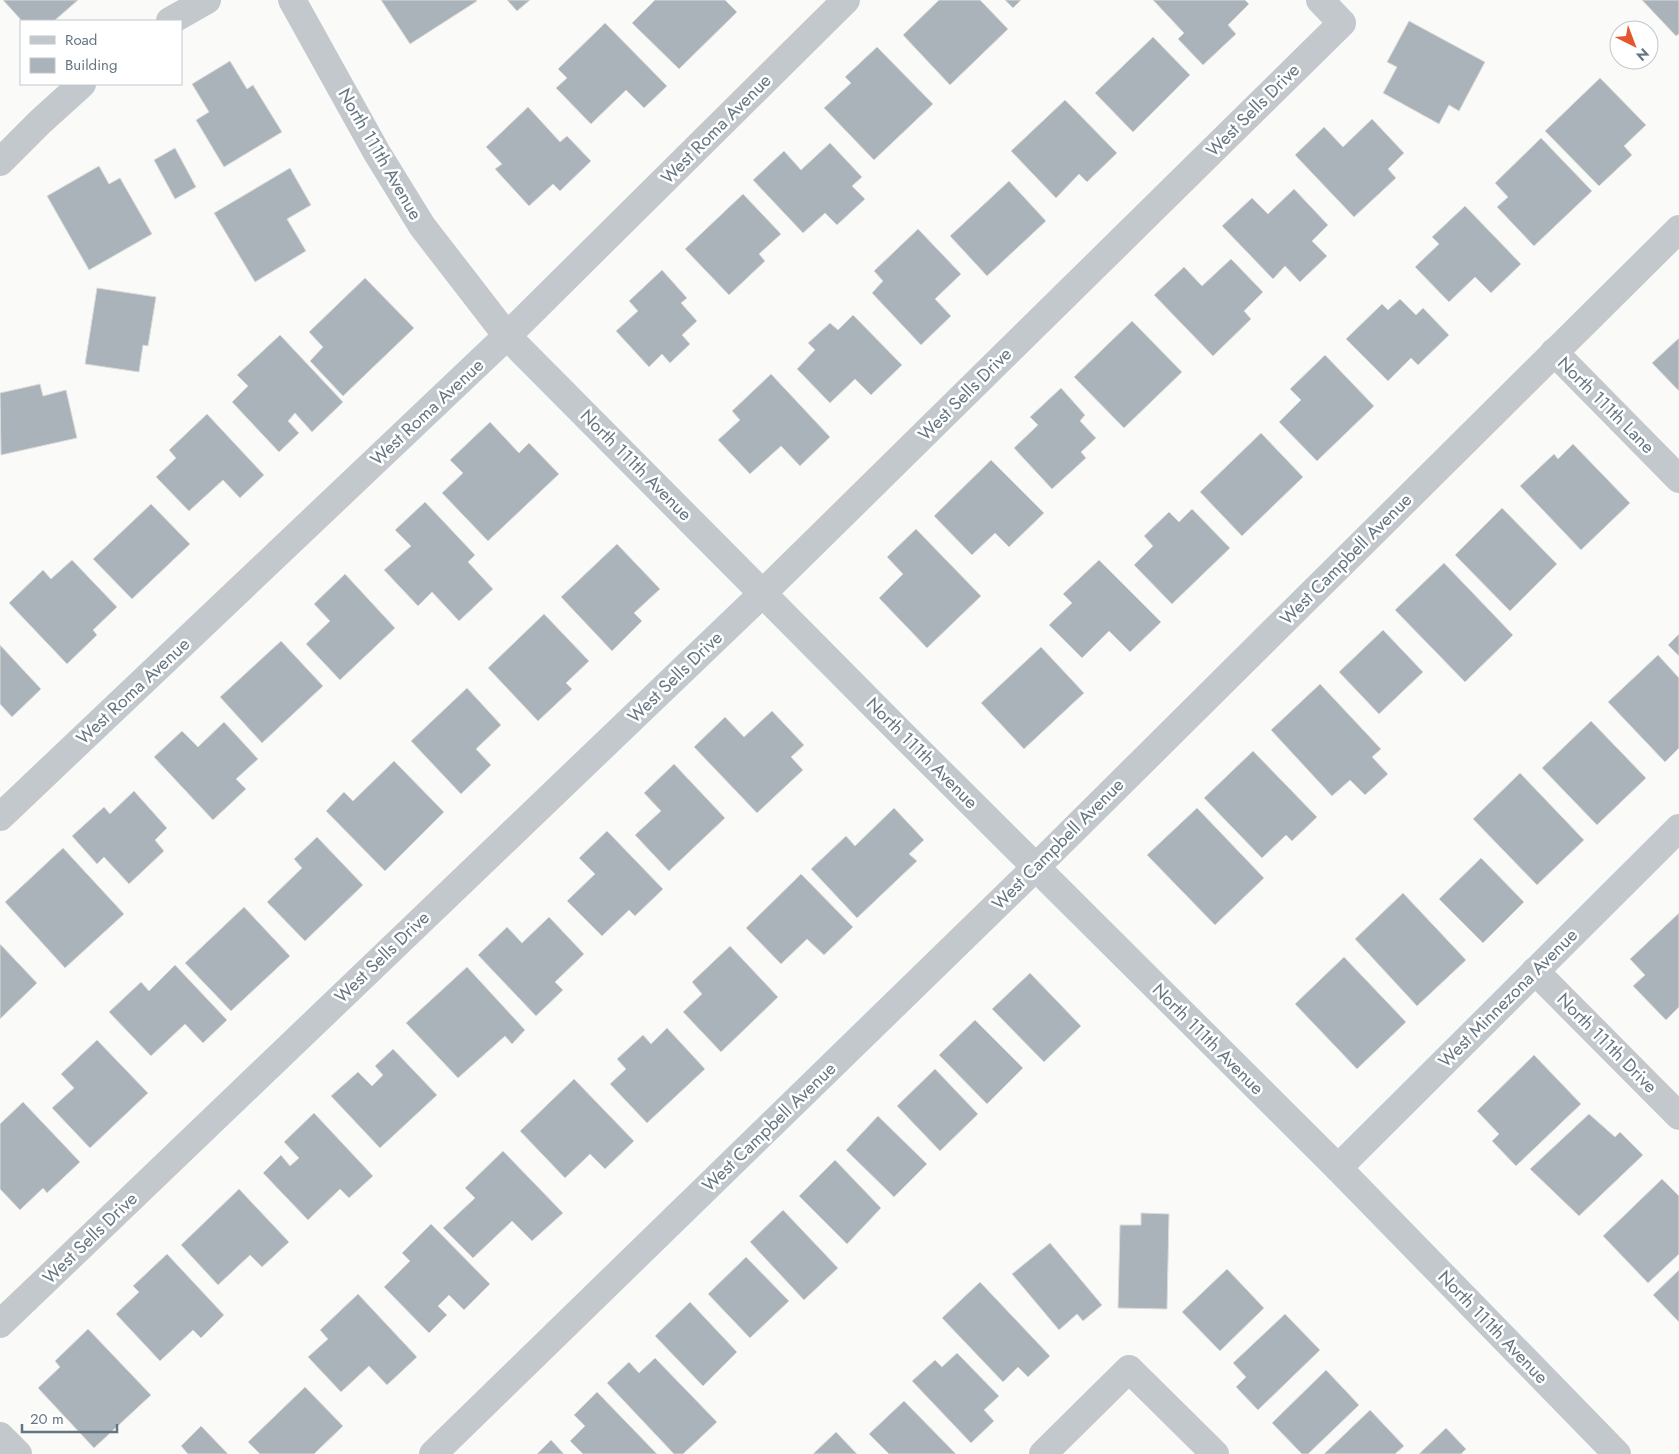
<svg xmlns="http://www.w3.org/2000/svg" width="1679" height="1454" viewBox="0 0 1679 1454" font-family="Jost,sans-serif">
<rect width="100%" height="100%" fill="#fafaf8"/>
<g fill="#aab3b9" stroke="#dcdcda">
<path d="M3,0H78L54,21H22Z"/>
<path d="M381,0H476L477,1L410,44Z"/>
<path d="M507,0H530L517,11Z"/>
<path d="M655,0H725L737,12L679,69L632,23Z"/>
<path d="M939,0H980L1008,29L950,85L903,35Z"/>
<path d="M1005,0H1021L1013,8Z"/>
<path d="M1153,0H1245L1249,4L1228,25L1236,34L1203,65L1178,39L1184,33Z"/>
<path d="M1642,0H1679V34L1676,36Z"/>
<path d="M1409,21L1485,62L1459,111L1449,105L1439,124L1383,93L1397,67L1387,62Z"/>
<path d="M605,23L667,86L644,108L626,90L591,124L556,88L567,78L558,69Z"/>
<path d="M1153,37L1190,75L1133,132L1095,93Z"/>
<path d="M877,47L933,104L874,160L824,108L851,83L845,77Z"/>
<path d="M230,61L247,89L253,85L282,132L224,167L196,120L209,112L192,84Z"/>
<path d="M1600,78L1646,125L1624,146L1632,155L1599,186L1545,131Z"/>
<path d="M1065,100L1117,153L1087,182L1079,174L1056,198L1011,151Z"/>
<path d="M528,107L560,142L567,136L591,161L560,191L553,184L529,206L495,169L502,164L486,147Z"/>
<path d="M1372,119L1404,153L1388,169L1396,178L1354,217L1295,155L1324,127L1343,147Z"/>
<path d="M1541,138L1592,191L1534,246L1497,207L1508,197L1495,183Z"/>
<path d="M830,143L862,177L852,186L865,199L837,225L825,213L803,233L753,180L784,151L801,170Z"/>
<path d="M175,148L196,187L175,199L154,160Z"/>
<path d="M99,166L109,184L120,178L152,234L89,270L47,196Z"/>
<path d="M290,168L311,205L287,219L306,251L255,282L214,213Z"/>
<path d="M1009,181L1046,221L987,276L950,236Z"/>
<path d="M1294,189L1328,225L1312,241L1327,256L1300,282L1285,266L1273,279L1222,226L1252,198L1268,214Z"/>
<path d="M743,194L781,234L759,254L765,261L729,295L685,249Z"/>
<path d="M1465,206L1521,264L1491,293L1475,277L1449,302L1415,267L1439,244L1432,237Z"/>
<path d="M918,229L961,274L935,299L951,316L921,345L872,293L883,281L874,271Z"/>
<path d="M1231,259L1263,292L1244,311L1251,319L1213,356L1154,295L1184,267L1202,286Z"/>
<path d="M662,270L687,298L681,303L697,321L682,335L690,344L670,363L662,354L649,367L616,331L638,311L629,301Z"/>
<path d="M365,278L414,328L343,396L310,361L323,347L309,332Z"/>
<path d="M97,288L156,297L148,346L143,345L139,372L85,364Z"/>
<path d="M1400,299L1416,315L1423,308L1449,335L1418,365L1411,358L1388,381L1346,339L1382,304L1388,310Z"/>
<path d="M853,315L902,365L871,395L855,379L830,403L797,369L815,350L808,343L830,323L838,330Z"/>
<path d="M1132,321L1182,372L1124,428L1074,377Z"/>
<path d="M280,335L343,402L312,432L295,413L288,421L299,433L279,452L232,402L248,386L237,375Z"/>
<path d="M1679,338V391L1652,363Z"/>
<path d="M1325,355L1374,406L1317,461L1279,422L1301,400L1290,389Z"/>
<path d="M771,374L830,437L800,466L781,446L750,474L718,440L740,420L732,411Z"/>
<path d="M40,384L43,396L66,390L77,438L1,455L0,393Z"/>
<path d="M1061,388L1085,415L1080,421L1096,438L1081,452L1086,458L1052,489L1014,448L1038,425L1030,417Z"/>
<path d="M207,414L264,475L240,498L223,480L189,511L156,477L176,458L169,450Z"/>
<path d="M490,422L519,453L529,443L559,474L488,541L442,493L463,473L450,460Z"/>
<path d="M1261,433L1303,477L1242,536L1200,492Z"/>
<path d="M1573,444L1630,503L1581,550L1520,486L1554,454L1558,459Z"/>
<path d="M991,460L1044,513L1009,547L995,533L972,555L934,516Z"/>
<path d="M425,502L475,555L468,562L493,589L459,621L432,592L418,606L384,570L411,546L395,530Z"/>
<path d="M151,504L190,544L132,599L93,559Z"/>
<path d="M1502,508L1557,564L1510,611L1455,555Z"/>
<path d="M1192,509L1230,548L1172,604L1134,565L1153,546L1144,536L1169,512L1179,522Z"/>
<path d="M916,529L981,596L927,648L879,598L903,574L887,557Z"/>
<path d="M617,544L660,589L634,613L642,621L612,651L561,597Z"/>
<path d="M72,560L117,607L93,630L97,635L67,664L9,603L43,570L51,579Z"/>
<path d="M1099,560L1161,622L1130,652L1109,631L1082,658L1049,625L1072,603L1063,594Z"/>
<path d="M1444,563L1513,635L1465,682L1395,610Z"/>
<path d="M345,574L395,628L340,680L306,644L330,621L314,604Z"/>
<path d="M544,614L589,661L566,683L572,689L538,721L488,668Z"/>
<path d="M1383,630L1423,672L1379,714L1339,672Z"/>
<path d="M1679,634V656L1668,645Z"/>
<path d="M281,641L323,686L262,743L220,697Z"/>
<path d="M0,645L41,689L12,717L0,704Z"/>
<path d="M1041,647L1084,693L1024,749L981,703Z"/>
<path d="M1658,655L1679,678V748L1665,762L1608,702Z"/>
<path d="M1320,684L1381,749L1372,757L1388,774L1365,795L1350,780L1332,796L1271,730Z"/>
<path d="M467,688L501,725L476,749L491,765L461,794L411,741Z"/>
<path d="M772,711L804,745L791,757L803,770L757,813L694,747L725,717L744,737Z"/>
<path d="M1591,721L1646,778L1597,825L1542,768Z"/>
<path d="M224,722L258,759L236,779L246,789L213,820L154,757L182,731L198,747Z"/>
<path d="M1253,751L1317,817L1292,841L1286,835L1262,858L1204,798Z"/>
<path d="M394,761L444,812L385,871L326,811L344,792L353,801Z"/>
<path d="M674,764L725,818L669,871L635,835L661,811L644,793Z"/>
<path d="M1520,773L1584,840L1537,885L1473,819Z"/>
<path d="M134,791L167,828L155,840L164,851L129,884L104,857L97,864L72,836L104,807L110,814Z"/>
<path d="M894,808L924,840L909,854L917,861L857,918L811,869L846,836L855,846Z"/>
<path d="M1197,808L1264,878L1215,925L1147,855Z"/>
<path d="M607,831L663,889L635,916L629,910L602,936L567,901L595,874L579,858Z"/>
<path d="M317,837L363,885L305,941L267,902L302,868L294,859Z"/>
<path d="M63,848L124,914L65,968L5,902Z"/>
<path d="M1481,858L1524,902L1483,943L1439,899Z"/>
<path d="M801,874L853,927L824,955L807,939L781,964L746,928Z"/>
<path d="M1403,893L1466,960L1417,1006L1355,939Z"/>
<path d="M244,907L290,956L231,1011L185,963Z"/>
<path d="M1679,913V1007L1666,1020L1633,986L1645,975L1630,959Z"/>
<path d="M549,917L584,954L555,982L563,990L536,1016L478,955L507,927L522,943Z"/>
<path d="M0,944L37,983L0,1019Z"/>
<path d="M730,946L778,997L721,1052L683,1012L702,994L692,982Z"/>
<path d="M1344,957L1406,1022L1357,1069L1295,1004Z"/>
<path d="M175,965L227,1020L203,1043L185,1024L151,1056L109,1012L141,982L149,991Z"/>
<path d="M467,967L525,1030L512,1044L505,1036L458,1078L406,1023Z"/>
<path d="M1030,973L1081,1026L1044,1062L992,1009Z"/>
<path d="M975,1020L1023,1068L987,1104L939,1055Z"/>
<path d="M667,1028L705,1069L647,1123L610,1084L626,1069L617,1059L643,1035L651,1044Z"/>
<path d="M97,1040L148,1093L90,1148L52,1108L74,1088L61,1074Z"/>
<path d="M393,1049L437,1095L380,1148L331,1096L358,1072L372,1086L383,1075L375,1066Z"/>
<path d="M1534,1055L1581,1104L1516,1166L1492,1141L1499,1134L1477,1111Z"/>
<path d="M935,1069L978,1114L940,1151L897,1106Z"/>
<path d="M574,1079L634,1141L605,1169L590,1154L565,1178L520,1131Z"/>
<path d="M23,1102L80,1162L47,1193L43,1188L20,1210L0,1189V1124Z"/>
<path d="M314,1113L373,1176L349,1198L340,1189L308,1220L263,1173L281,1155L290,1166L299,1158L284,1142Z"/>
<path d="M1589,1114L1615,1137L1620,1132L1643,1155L1579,1216L1530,1169Z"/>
<path d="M878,1116L927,1164L894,1197L846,1150Z"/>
<path d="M503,1151L563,1213L532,1241L512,1221L473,1258L443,1228L475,1198L465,1188Z"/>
<path d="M835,1160L881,1208L847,1244L799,1196Z"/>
<path d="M1662,1179L1679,1196V1254L1648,1283L1603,1236Z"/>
<path d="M239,1189L289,1242L262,1267L250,1255L218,1285L181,1245Z"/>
<path d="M783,1210L838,1268L804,1300L750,1242Z"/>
<path d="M1141,1213L1169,1214L1167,1309L1118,1308L1120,1225H1141Z"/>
<path d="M431,1224L490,1284L464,1310L449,1295L438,1306L447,1315L429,1333L384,1287L410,1261L402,1253Z"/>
<path d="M1050,1243L1102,1305L1083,1321L1077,1314L1059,1330L1012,1274Z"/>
<path d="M167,1254L224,1315L201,1338L193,1330L160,1361L116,1314L139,1292L133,1286Z"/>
<path d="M746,1257L789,1301L750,1338L708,1294Z"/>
<path d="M1227,1269L1264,1308L1220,1351L1182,1312Z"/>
<path d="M1679,1270V1322L1653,1295Z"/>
<path d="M980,1282L1050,1356L1028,1377L1018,1367L1003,1382L942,1318Z"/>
<path d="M358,1294L417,1357L387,1385L369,1366L341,1392L308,1357L328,1339L320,1330Z"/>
<path d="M690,1302L737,1352L703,1386L655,1336Z"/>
<path d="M1285,1314L1320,1350L1258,1410L1236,1387L1246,1377L1233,1363Z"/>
<path d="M88,1329L151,1395L94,1448L38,1388L60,1367L55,1361Z"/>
<path d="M957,1353L999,1396L984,1410L994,1421L971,1443L912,1381L935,1360L942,1367Z"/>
<path d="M655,1358L717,1422L683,1454H674L607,1383L629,1362L639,1373Z"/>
<path d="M1326,1370L1359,1405L1308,1454H1302L1272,1423Z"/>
<path d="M305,1387L343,1426L314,1454H260L248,1442Z"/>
<path d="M597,1392L657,1454H583L570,1441L585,1426L574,1415Z"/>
<path d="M904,1401L956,1454H889L869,1434Z"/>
<path d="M1370,1410L1404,1446L1395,1454H1324Z"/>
<path d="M201,1426L228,1454H188L181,1446Z"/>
<path d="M1446,1428L1466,1449L1461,1454H1419Z"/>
<path d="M836,1432L857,1454H813Z"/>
<path d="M551,1440L564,1454H537Z"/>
</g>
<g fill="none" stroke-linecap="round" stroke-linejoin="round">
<g stroke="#c3c8cc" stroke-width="28">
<path d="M292,0L377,153L422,226L507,336L902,734L1338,1168L1617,1454"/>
<path d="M170,21L207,0"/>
<path d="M0,162L40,122L82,84"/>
<path d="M1554,352L1679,479"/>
<path d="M0,817L507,336L846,0"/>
<path d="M1535,971L1679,1116"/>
<path d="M1338,1168L1679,828"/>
<path d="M0,1324L763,593L1342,23L1320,0"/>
<path d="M0,1436L18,1454"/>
<path d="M433,1454L1036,867L1679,229"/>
<path d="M1043,1454L1129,1369L1215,1454"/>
</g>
</g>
<g text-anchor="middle" stroke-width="5" stroke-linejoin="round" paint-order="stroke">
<g font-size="18" fill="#657683" stroke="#fff">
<text transform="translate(1253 110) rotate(-45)" y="6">West Sells Drive</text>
<text transform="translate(716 129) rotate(-45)" y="6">West Roma Avenue</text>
<text transform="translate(380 154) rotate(60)" y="6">North 111th Avenue</text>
<text transform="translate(965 394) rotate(-45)" y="6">West Sells Drive</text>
<text transform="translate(1606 405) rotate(45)" y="6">North 111th Lane</text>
<text transform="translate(427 412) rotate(-43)" y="6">West Roma Avenue</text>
<text transform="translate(636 465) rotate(45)" y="6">North 111th Avenue</text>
<text transform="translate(1346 559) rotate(-45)" y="6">West Campbell Avenue</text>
<text transform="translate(675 677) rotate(-44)" y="6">West Sells Drive</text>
<text transform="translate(133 691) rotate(-43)" y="6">West Roma Avenue</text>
<text transform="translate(922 753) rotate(45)" y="6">North 111th Avenue</text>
<text transform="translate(1058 844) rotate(-45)" y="6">West Campbell Avenue</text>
<text transform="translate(382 957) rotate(-44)" y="6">West Sells Drive</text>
<text transform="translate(1508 998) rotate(-45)" y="6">West Minnezona Avenue</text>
<text transform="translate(1208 1039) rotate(45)" y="6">North 111th Avenue</text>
<text transform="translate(1607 1043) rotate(45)" y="6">North 111th Drive</text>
<text transform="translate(769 1127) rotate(-44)" y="6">West Campbell Avenue</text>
<text transform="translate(90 1238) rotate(-44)" y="6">West Sells Drive</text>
<text transform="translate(1493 1327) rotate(46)" y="6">North 111th Avenue</text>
</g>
</g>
<rect x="20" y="20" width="162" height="65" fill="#ffffff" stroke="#c1c8cd"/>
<rect x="30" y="36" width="25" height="8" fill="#c3c8cc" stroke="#c1c8cd"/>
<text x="65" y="45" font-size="15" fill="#657683">Road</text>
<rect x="30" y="58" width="25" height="15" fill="#aab3b9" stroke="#c1c8cd"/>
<text x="65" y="70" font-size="15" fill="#657683">Building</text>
<g transform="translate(1634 45) rotate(138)"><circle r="24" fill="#ffffff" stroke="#c1c8cd"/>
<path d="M0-4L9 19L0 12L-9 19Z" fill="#e4572e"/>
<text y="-8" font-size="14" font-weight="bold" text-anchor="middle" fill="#657683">N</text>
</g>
<path d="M22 1424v8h95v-8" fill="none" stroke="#657683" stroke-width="2.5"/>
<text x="30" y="1424" font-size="15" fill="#657683" stroke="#ffffff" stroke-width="4" paint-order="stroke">20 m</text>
</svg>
